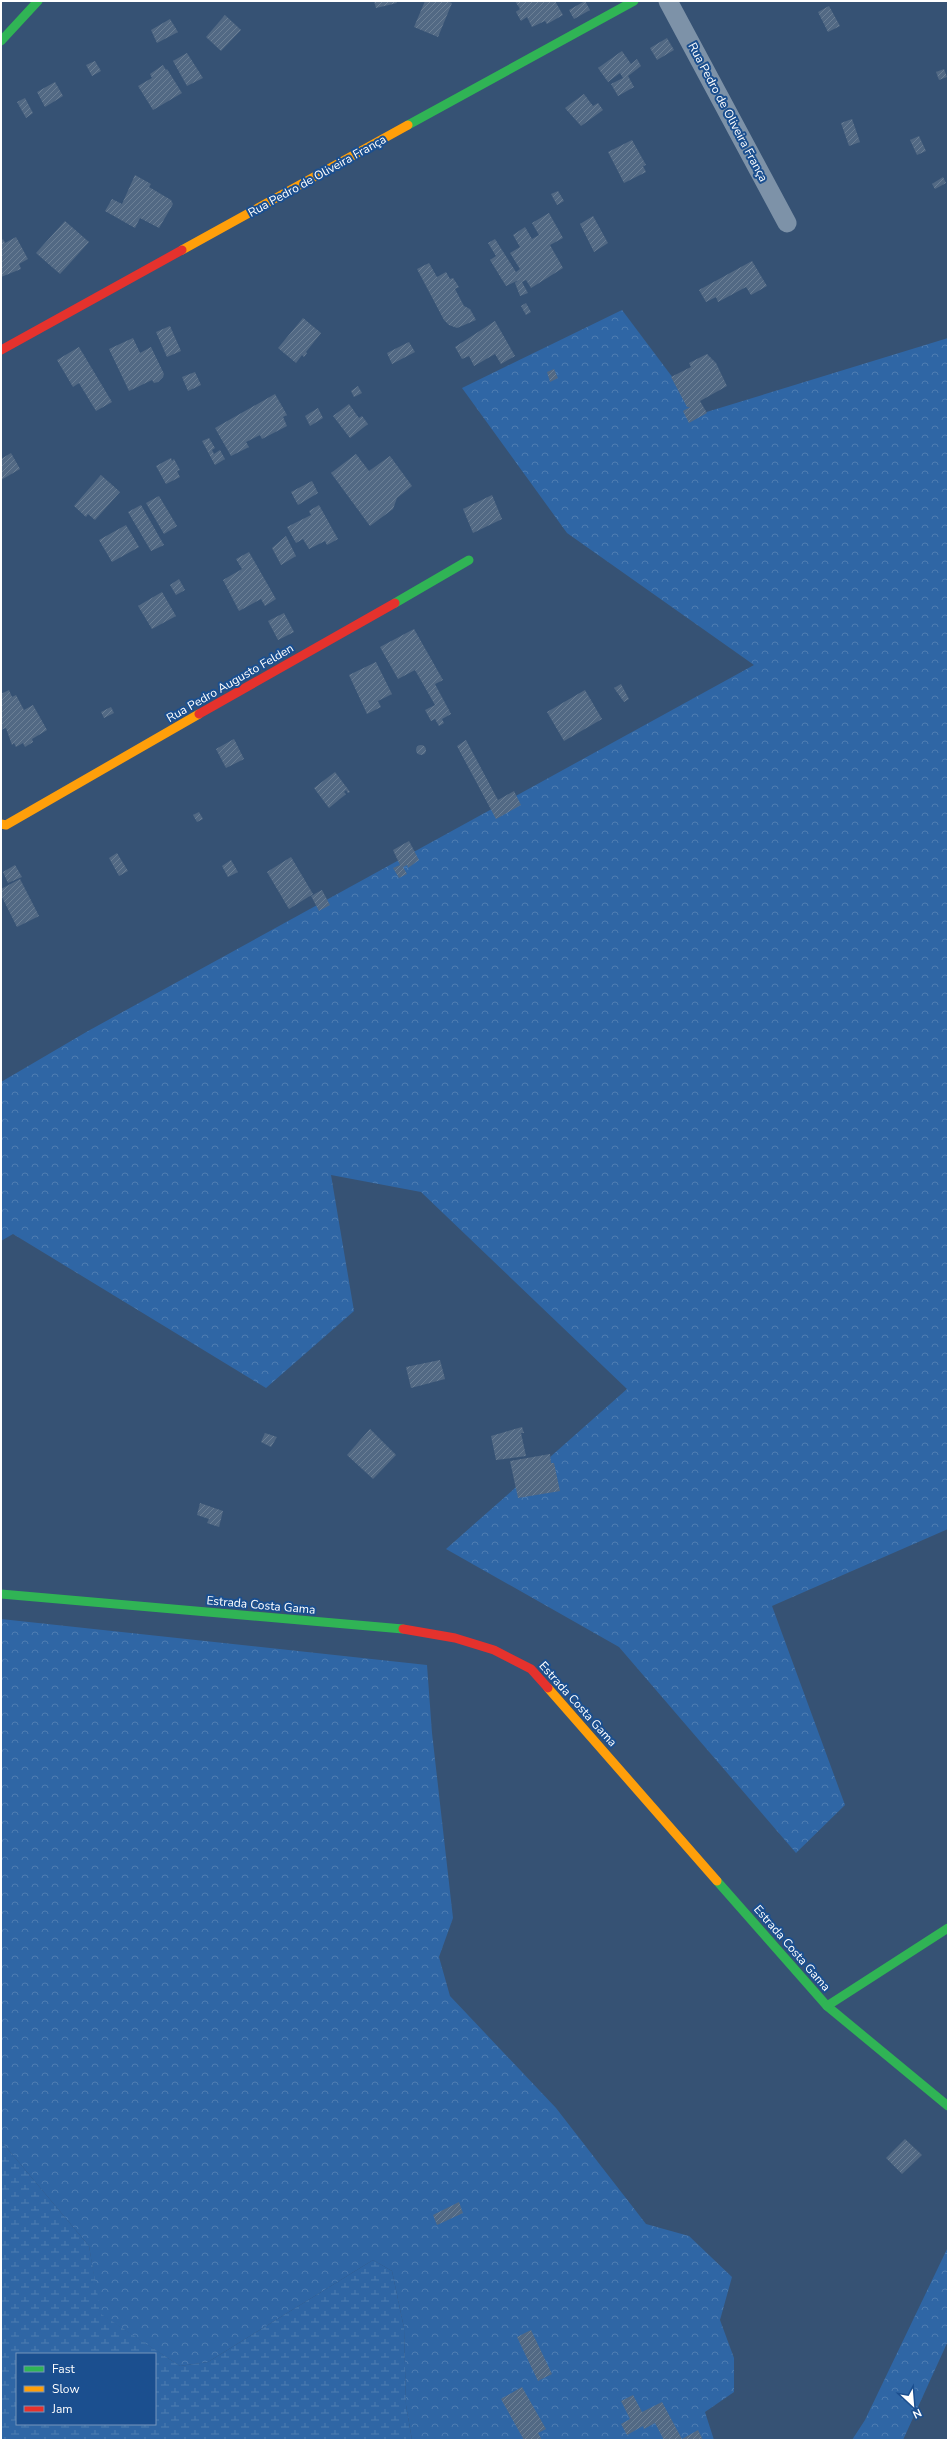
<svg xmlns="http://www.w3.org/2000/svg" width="949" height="2441" viewBox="0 0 949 2441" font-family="'Nunito Sans',sans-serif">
<defs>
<pattern id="forest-crowns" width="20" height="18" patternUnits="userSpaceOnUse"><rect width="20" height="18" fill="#2f66a5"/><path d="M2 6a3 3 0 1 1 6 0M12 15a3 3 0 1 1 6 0" fill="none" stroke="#4e7db2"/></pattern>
<pattern id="wetland-marsh" width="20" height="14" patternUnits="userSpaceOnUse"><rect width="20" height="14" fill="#2f66a5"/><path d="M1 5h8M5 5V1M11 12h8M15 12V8" fill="none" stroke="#4e7db2"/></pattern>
<pattern id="building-hatch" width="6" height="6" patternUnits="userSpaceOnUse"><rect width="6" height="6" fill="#526984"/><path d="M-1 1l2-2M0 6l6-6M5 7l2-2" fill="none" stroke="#6c8096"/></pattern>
</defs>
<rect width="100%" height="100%" fill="#365274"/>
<g fill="url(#forest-crowns)">
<path d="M622,310L700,414L948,338V1529L772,1606L845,1805L796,1853L619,1647L446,1549L627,1389L421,1192L331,1175L354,1311L266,1388L13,1234L1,1241V1082L88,1031L754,665L567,533L462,388Z"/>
<path d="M1,1619L427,1665L432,1733L453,1918L439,1957L450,1996L556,2108L646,2224L689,2236L732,2277L720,2320L734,2358V2392L705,2412L714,2440H412L406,2405L404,2328L392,2271L373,2260L208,2362L180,2366L100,2314L89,2246L1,2141Z"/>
<path d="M948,2247V2341L903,2440H852L865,2420Z"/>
</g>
<path fill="url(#wetland-marsh)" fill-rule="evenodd" d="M1,2141L89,2246L101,2314L180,2366L208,2362L373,2260L392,2271L404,2328L406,2405L412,2440H1ZM17,2354H155V2424H17Z"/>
<g fill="url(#building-hatch)">
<path d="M374,1H396L397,3L376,8Z"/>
<path d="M425,1H446L452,3L438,37L414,27Z"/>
<path d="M515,1H555L563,15L547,24L545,21L532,27L527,17L521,21L516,12L520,9Z"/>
<path d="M585,1L590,10L574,19L569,10Z"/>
<path d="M829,6L840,26L828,32L818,12Z"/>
<path d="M225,15L241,30L221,51L206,37Z"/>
<path d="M170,19L178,32L157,43L151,30Z"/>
<path d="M667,38L674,50L657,60L650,48Z"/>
<path d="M622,51L631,64L637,59L641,66L628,76L634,87L618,96L611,84L623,78L620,73L608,82L598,68Z"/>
<path d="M187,53L203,78L187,86L173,61Z"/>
<path d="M95,61L101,71L92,76L86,65Z"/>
<path d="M163,65L166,70L167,69L182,93L153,110L138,86L152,78L150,74Z"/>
<path d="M944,69L947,77L939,80L936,72Z"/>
<path d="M55,82L63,96L45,107L37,92Z"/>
<path d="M584,94L593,106L598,103L603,110L581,126L565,108Z"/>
<path d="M25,98L33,113L26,118L17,102Z"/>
<path d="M852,119L860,142L849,146L841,123Z"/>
<path d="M919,136L926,151L917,155L910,140Z"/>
<path d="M632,140L646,165L643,166L646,172L624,183L608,152Z"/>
<path d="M135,175L151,184L149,187L171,200L173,204L159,228L140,218L135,228L105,211L112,199L122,204Z"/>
<path d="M943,177L946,183L935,189L932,184Z"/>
<path d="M558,191L564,201L557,205L551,194Z"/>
<path d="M549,213L563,238L550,245L563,268L531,288L526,280L522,282L528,293L520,296L515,283L519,280L506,286L490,260L496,256L488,243L495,239L516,272L520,269L510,253L520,247L513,235L525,227L532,239L539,235L532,223Z"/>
<path d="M593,216L608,243L594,252L580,224Z"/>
<path d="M65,221L89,242L60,274L36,253Z"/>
<path d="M16,237L28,259L19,264L21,269L1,277V241L3,239L5,243Z"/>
<path d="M752,261L767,286L751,295L746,287L718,302L716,297L706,302L699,290Z"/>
<path d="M429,263L437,277L446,272L450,279L453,278L459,287L455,289L464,306L470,309L476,320L457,328L449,325L444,320L417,269Z"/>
<path d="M526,303L531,312L526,315L521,306Z"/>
<path d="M303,318L321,333L306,352L307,353L304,357L302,355L296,363L278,348Z"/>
<path d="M495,321L515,356L501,364L495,354L474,366L469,356L462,359L455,347Z"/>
<path d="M170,326L181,351L167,357L156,332Z"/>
<path d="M133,338L140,353L151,347L164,374L163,377L158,382L154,383L152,380L129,391L109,349Z"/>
<path d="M409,342L415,352L392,364L387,353Z"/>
<path d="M79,347L112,402L96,411L79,383L73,387L57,360Z"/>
<path d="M707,354L716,363L727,386L700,401L707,413L689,423L683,411L690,407H687L671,377L691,367L689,363Z"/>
<path d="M554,369L558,378L550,382L547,372Z"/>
<path d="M195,372L201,385L188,391L182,377Z"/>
<path d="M358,386L362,393L354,397L351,391Z"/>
<path d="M275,394L287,415L283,417L287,426L262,439L260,435L246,442L249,447L231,456L215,428Z"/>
<path d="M349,404L359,418L362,416L368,424L350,438L333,416Z"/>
<path d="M318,408L323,418L310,426L305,416Z"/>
<path d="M209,438L215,448L212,450L214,454L220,450L225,459L215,465L202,441Z"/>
<path d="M11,453L20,469L1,480V459Z"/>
<path d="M356,454L369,471L390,456L412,486L397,498L393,509L370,526L331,473Z"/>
<path d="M171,458L172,461L174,459L180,470L177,471L180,477L166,484L156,466Z"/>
<path d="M101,475L120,492L95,520L88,514L86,517L74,506Z"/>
<path d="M312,481L318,493L298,505L291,492Z"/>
<path d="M492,495L502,519L473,533L463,509Z"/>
<path d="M159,496L177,526L164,534L146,503Z"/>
<path d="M141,505L164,545L151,551L128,512Z"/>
<path d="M319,505L338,539L327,545L325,541L309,549L303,539L296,543L287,527L311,515L309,511Z"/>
<path d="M126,525L139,547L112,562L99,540Z"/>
<path d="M286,536L296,556L281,565L272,548Z"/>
<path d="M249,552L276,599L265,606L261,599L239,611L223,580L242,569L236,559Z"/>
<path d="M179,579L185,590L176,595L170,585Z"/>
<path d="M162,592L176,616L152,629L138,606Z"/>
<path d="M284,613L294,632L278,640L268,621Z"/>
<path d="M414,629L443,680L435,684L451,714L442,719L444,723L439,726L435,719L431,721L425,710L435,705L415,670L398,679L380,647Z"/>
<path d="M376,662L392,694L378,701L381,707L367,714L349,675Z"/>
<path d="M621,684L629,699L624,702L614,688Z"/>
<path d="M9,690L12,697L16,695L24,710L33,705L47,730L32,739L33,742L25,747L23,743L16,747L14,743L12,745L6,728L1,730V694Z"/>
<path d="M585,690L602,719L564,741L547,712Z"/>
<path d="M111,707L114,713L104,718L101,712Z"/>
<path d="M234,739L244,759L226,768L216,749Z"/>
<path d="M466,740L498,800L514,791L521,805L496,819L457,746Z"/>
<circle cx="421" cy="750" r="5"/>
<path d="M335,772L350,792L348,793L346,790L344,792L346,794L329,808L314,788Z"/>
<path d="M199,812L203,819L197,822L193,815Z"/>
<path d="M409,841L419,860L408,868L407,865L403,867L407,874L399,878L393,868L400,865L393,850Z"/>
<path d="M117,853L128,871L119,876L109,858Z"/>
<path d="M291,857L313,894L289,909L267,872Z"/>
<path d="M231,860L238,872L228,877L222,866Z"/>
<path d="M15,865L22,877L8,883L3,872Z"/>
<path d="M20,879L39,916L17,927L1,895V889Z"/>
<path d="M322,890L330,905L319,911L311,896Z"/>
<path d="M440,1360L445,1379L411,1388L406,1367Z"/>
<path d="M522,1427L524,1433H521L526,1456L496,1460L491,1436Z"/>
<path d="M370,1429L396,1455L373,1479L347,1455Z"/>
<path d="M265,1433L277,1437L271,1447L261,1442Z"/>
<path d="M550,1454L551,1463H554L560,1491L518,1498L510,1461Z"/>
<path d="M200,1503L223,1511L219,1527L207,1523L209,1519L197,1515Z"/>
<path d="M905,2139L922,2155L902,2174L886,2158Z"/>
<path d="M459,2202L463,2213L437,2225L433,2215Z"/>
<path d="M531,2330L552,2374L538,2381L517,2337Z"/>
<path d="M522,2387L546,2429L538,2433L542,2440H524L501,2399Z"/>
<path d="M633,2395L642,2412L662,2402L682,2439L698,2430L703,2440H664L655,2423L644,2429L643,2426L627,2435L621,2424L630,2419L621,2401Z"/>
</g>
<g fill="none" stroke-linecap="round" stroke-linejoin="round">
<path stroke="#7d92a8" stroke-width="19" d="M668,1L787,223"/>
<g stroke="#30b455" stroke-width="9">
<path d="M1,41L38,1"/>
<path d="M408,125L634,1"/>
<path d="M395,603L469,560"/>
<path d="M1,1594L403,1629"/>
<path d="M717,1881L827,2006L948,2106"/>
<path d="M827,2006L948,1928"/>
</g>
<g stroke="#ff9f0a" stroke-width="9">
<path d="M182,250L408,125"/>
<path d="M1,824L6,825L199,714"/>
<path d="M548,1688L717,1881"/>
</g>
<g stroke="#e5322d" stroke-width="9">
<path d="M1,350L182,250"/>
<path d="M199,714L395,603"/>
<path d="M403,1629L455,1638L494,1650L531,1669L548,1688"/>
</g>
</g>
<g text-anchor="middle" stroke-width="4" stroke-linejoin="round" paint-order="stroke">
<g font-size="12" fill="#fff" stroke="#1b4f8f">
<text transform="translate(728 112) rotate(62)" y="4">Rua Pedro de Oliveira França</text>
<text transform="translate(317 176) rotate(-29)" y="4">Rua Pedro de Oliveira França</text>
<text transform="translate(230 683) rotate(-30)" y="4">Rua Pedro Augusto Felden</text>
<text transform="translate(261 1605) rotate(5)" y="4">Estrada Costa Gama</text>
<text transform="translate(578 1704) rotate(48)" y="4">Estrada Costa Gama</text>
<text transform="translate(792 1948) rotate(49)" y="4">Estrada Costa Gama</text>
</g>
</g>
<rect width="949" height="2441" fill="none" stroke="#ffffff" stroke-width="4"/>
<rect x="16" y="2353" width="140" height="72" fill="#1b4f8f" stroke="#7695bc"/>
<rect x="24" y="2366" width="20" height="6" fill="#30b455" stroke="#7695bc"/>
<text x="52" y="2373" font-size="12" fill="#ffffff">Fast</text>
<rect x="24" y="2386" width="20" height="6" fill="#ff9f0a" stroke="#7695bc"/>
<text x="52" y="2393" font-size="12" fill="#ffffff">Slow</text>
<rect x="24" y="2406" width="20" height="6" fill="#e5322d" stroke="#7695bc"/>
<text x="52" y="2413" font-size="12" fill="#ffffff">Jam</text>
<g transform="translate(913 2405) rotate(154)" stroke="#1b4f8f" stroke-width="3" paint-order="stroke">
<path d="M0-3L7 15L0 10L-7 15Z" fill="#ffffff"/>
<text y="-6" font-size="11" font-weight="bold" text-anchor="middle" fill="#ffffff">N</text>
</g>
</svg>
